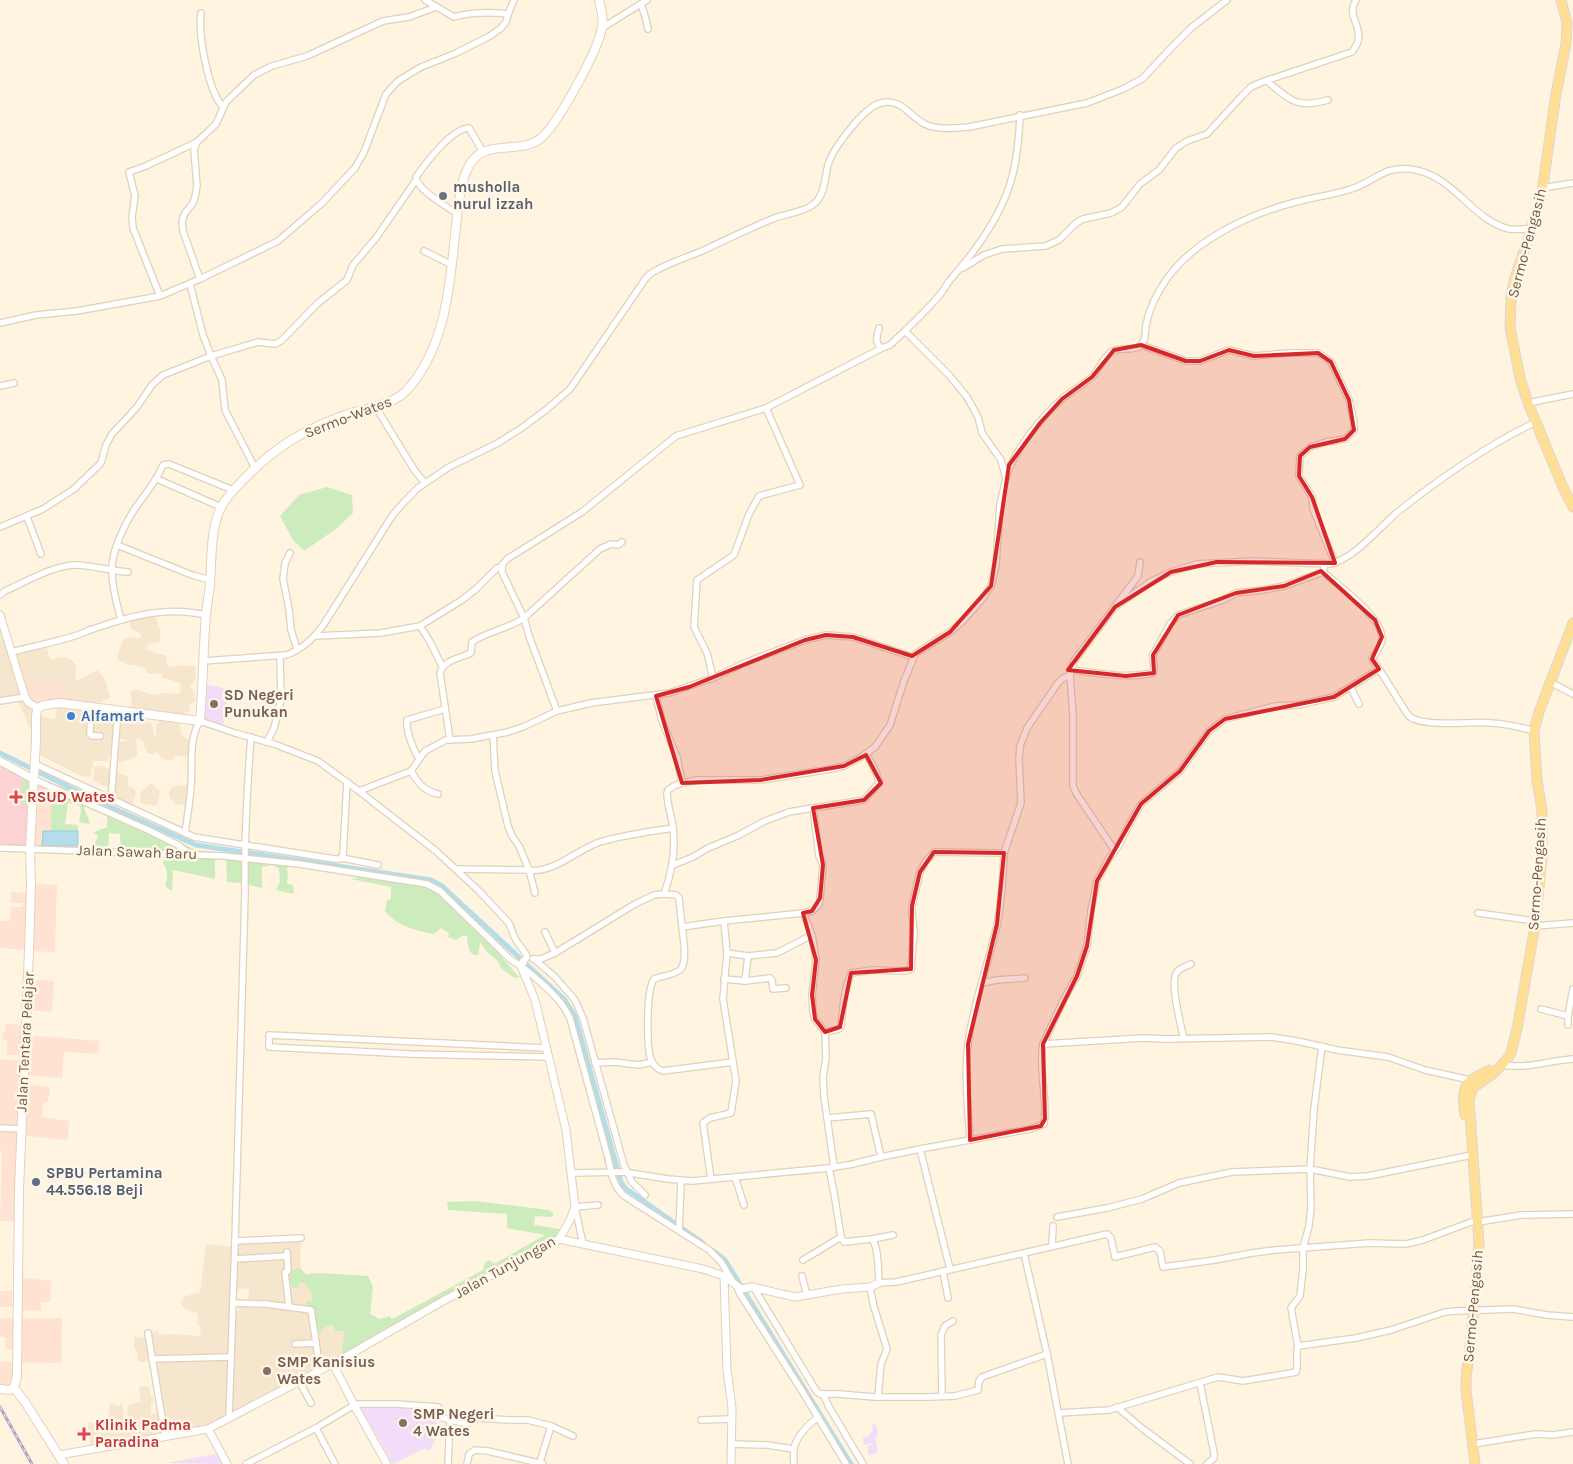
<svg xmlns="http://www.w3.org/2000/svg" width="1573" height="1464" viewBox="0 0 1573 1464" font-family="Karla,sans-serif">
<rect width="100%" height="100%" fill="#fef4df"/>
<g fill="#f6e6cd">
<path d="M150,613L156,618L160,630V642L147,645V650L167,656L166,664L169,667L180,665L196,667L195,680L190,687L194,693L195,702L190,704L189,711L177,718L130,711L132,704L130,692L134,689L154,695L162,693L177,694L181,692L180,683L162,677L161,673L149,674L146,672V668L139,667L135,665H129L118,660L117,657L123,640L130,637L139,639L141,637V634L130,628V619Z"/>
<path d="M0,615L13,651L46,645L50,660L61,657L69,658L76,665L75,678L77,681L97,670L105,679L110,697L91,707L69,705L111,715L135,717V722L142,720L152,724L154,735L156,737V726L161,720L179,723L182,736L192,740V757L176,756L171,761L162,759L157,752L152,754L147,753L142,740L138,738L135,742L137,747V756L132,759L119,762L114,760L115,742L129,741L123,739H114L108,761H94L90,777L81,776L38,754V715L53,719L55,718L57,713L56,705L59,682H42L23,690L38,708L35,764L30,761L31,730L18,702L0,703Z"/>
<path d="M99,765L129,777L127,784L129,787L134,788L136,793L133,805L116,800L107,787L93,781L94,767Z"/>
<path d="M151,783L160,791L158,801L156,806L140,803L141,792Z"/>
<path d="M191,785L189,806L176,804L170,798L169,792L173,786Z"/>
<path d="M301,1238L300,1271L289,1275L292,1285L297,1281L305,1282L313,1291L323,1326L334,1325V1330L339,1332L342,1326L356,1346L342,1349L340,1360L229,1418L232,1313L239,1310V1302L248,1301L249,1288L233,1290L236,1241Z"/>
<path d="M206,1244L231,1247L232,1277L229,1355L153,1358L149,1332L159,1331V1335L169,1334L200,1336L201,1328L197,1324L198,1318L197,1313L187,1310L181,1304V1301L186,1296L200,1293Z"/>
<path d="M134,1337L145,1338L163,1435L91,1447L88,1423H97V1420L108,1419L110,1403L119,1406L123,1403V1418H128L127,1408L130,1404L141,1402L139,1387L149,1386L151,1397H153L154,1401L151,1403V1414L158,1413L149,1360L142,1362L138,1361L137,1352L134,1347Z"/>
<path d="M229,1358L227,1416L210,1425L165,1434L153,1360Z"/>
</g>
<g fill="#ffe2d2">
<path d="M42,682H59L62,687L63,703L44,705L29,703L25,687Z"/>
<path d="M33,779L51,787V831H43L42,846L31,845Z"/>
<path d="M31,884L57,885L55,952L29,951Z"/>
<path d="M11,892L28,893L26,950L0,948V921H10L11,907H23V903H11Z"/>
<path d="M28,979L54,981L52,1012L26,1010Z"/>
<path d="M6,1024L22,1025L20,1055H7V1040L2,1039L3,1032H5Z"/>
<path d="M25,1035L99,1041L98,1054L64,1052L62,1078L23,1075Z"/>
<path d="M0,1059L22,1061L16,1221H0L2,1151H0Z"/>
<path d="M27,1085L50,1087L48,1102H43L42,1117L69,1121L68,1139L67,1140L24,1136Z"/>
<path d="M19,1277L51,1281L50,1302H41V1311L19,1310Z"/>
<rect x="0" y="1291" width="12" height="16"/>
<path d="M0,1318H14V1349H6L5,1337H0Z"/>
<path d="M19,1318H62L61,1363L19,1362Z"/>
<path d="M0,1362H13L14,1379L10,1386H2L0,1383Z"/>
</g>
<g fill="#f1dcfa">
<path d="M203,684L229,689L223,726L202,720Z"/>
<path d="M359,1404L438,1407L435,1439L430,1450L423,1449L393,1464Z"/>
<path d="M876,1424L878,1435L875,1437L878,1453L869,1455L867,1446L872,1445V1443L864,1445L863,1437L870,1436L869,1433L873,1432L872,1425Z"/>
<path d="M216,1454L222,1464L167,1463Z"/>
</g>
<path fill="#fcd2d4" d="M0,764L27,778L32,784L30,848H0Z"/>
<g fill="#cdecbd">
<path d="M327,487L352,495L353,513L336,529L304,551L293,540L280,516L299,495Z"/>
<path d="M22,777C33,782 30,794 30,805H22Z"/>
<path d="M54,784L77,792L83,798L196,850L219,853L121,851L120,834L109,833L108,850H95V843L98,836L95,834L94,832L107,827V812L94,811L86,805L84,807L90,824L79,822L81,812L80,806L68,803L65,824L78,825V831H51V785Z"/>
<path d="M165,856L221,858L215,860V879L173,870L172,891C162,886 167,884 167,876C168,872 165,866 163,863Z"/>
<path d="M226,858L290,865L286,870L288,871L287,884L293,885L294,894L276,890L280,881L279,869L273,865L262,867V888L245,884L244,883L227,882Z"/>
<path d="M368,875L430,885L479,931L520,978L513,977L501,968L498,961L487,952L480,942L478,955H474L470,952L467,941L468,937L464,935L456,940L448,937L449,933L441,928L434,934C416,931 397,926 385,911L387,900L391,899V887L351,879Z"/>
<path d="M474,1201L549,1210L553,1213V1217L535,1216L534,1225L560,1229L561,1231L559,1239L340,1360L345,1331H335L333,1325L325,1327L319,1334L313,1310L307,1309L306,1301H312V1292L304,1283L299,1282L297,1288H292L287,1272L300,1268L306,1274L319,1273L368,1276L373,1287L370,1314L380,1319L390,1316L391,1319L396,1317L483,1270L485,1263L489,1260L494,1264L545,1235L507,1228V1214L448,1210L447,1202Z"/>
</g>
<path fill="#b3dde8" stroke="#99ccda" d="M43,831H78V846H42Z"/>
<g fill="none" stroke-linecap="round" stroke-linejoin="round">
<g stroke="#b3dde8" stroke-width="5">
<path d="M0,753L97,801L196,845L431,880L442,886L565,1000L575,1016L621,1182L625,1188L703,1243"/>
<path d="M712,1250L725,1260L851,1464"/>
</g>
<defs>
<g id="minor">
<path d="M425,0L454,17C472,12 489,12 508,14"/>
<path d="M641,4L645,16L648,29"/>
<path d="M201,13C198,34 208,91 223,107"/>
<path d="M602,28L647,0"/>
<path d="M1267,81C1290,100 1296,109 1328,100"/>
<path d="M1542,188L1573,183"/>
<path d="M458,214C447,207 417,190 416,177C425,164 452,128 469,128L483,152"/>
<path d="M424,251L452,265"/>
<path d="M963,268L984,255L1002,249L1046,246L1059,240L1076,223L1083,219L1111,213L1122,207L1140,184L1159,170L1176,148L1187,141L1207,134L1241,97L1251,87L1262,82L1352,52C1354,49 1357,45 1358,41C1362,25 1346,15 1356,0"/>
<path d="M200,279L278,241L322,203L355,168L364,152L386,94L398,81L421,67L454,54L490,36L501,28L506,22L508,14L514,0"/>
<path d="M190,284L203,335L211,356L258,342L275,344L281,341L318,303L347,280L353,265L376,238L416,180"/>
<path d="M160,296L133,228L132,217L135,196L129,172L146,166L197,142"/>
<path d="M0,323L36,315L77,311L160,296L200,279L183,231L182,221L185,213L193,203L195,197L197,186L194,150L197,142L216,124L226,102L254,75L272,66L307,56L383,21L409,17L436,7"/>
<path d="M879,328C877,336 874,343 882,348L890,345L905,331"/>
<path d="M1141,345L1186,361H1200L1229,350L1254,356L1289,353H1318L1331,362L1349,400L1354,422V430L1345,439L1326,442L1310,447L1300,456L1299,476L1312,497L1313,509L1335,563"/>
<path d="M0,386L14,383"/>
<path d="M1528,403L1573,394"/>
<path d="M375,406L415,471L425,483"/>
<path d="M1006,478C1013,452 1042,416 1062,399C1072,390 1084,385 1093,376C1099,369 1103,358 1111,352C1119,346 1132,352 1140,346C1146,341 1145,333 1146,325C1149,310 1157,293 1166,280C1194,240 1249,214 1296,202C1314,197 1333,195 1351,189C1375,182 1382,166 1410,169C1454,174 1471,220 1509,229C1517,230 1524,229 1532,228"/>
<path d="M157,479L221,507"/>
<path d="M27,517L41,554"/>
<path d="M0,527L43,509L74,489L101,463L106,445L112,434L137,407L152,385L163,375L211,356L222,380L225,410L255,468"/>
<path d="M117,545L192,575L210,580"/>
<path d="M290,553L285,563L283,579L289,609L291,630L297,649"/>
<path d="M1323,572C1339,586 1381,616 1382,638C1382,646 1376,652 1372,659L1379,669"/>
<path d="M0,595L5,591C26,582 55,564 78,565C95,566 111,571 128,572"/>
<path d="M1115,607L1150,582L1171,572L1197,564L1253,561L1330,564C1355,559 1380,526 1400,510C1442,477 1487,445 1536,422"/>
<path d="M121,620C117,604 112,588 112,571C111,552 125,523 136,507C146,493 156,482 163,465L169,464L233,490"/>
<path d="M420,626L429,640L442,666"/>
<path d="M316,636L381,633L420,626L462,600L476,589L497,568H502"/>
<path d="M11,652C31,647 51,643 71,637C80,635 88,630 96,628C134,615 167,606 206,615"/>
<path d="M203,661L286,655C302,650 314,638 324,624L392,516L404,502L418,488L449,467L498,443L523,427L547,409L570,389L646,278L650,274C665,264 685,258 702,251C725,240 748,229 772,219C784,214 808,212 817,201C825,192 825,176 828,165C833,148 864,107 881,103C902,97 911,119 927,125C940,130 956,128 969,127L1087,103L1123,89L1142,79L1172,47L1191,28L1227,0"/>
<path d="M1071,670C1098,673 1126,679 1153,673L1154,669L1153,655L1170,624L1178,615L1223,600L1236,593L1263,590L1284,586L1323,572L1325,564"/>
<path d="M713,678L707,653L694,627L697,580L734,555L749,514L759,496L800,485L766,408"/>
<path d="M1550,682L1573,694"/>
<path d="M1351,688L1359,704"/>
<path d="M656,696L662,721L677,757L682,783"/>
<path d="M0,701L25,697"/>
<path d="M91,707L90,734L92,736H100"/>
<path d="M557,711L529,636L524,618L502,572V565L507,559L582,512L676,436L766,408L882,348"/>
<path d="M450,740L440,673C444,660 460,658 471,653L472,642C488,631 508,629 524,618L600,549L611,544L618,545L622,542"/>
<path d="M267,742L274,728L281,700L280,656"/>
<path d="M419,759C413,748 406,733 407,720L445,709"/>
<path d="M35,764L194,837L335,859H340L343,855L347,782"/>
<path d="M411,771C418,783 424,791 438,794"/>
<path d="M33,779L148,830L178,845L190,854"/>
<path d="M359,791L411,771L425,751L446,740L471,739L508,732L523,727L557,711L591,703L669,693L713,678L747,662L805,640L826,635L853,637L913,657"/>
<path d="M111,800L118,710"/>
<path d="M185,833C187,818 190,802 191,786C193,764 188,740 200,721L235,733L274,744L318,761L359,791L436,851L479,891L508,922C512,927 512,933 515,938C518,945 525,950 527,957L523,962"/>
<path d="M0,848L224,856L299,864L427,884L440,891L511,960C526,968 558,996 566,1011C568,1014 570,1018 571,1022L607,1154L612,1176L616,1186L623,1195L632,1201L709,1250L721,1262L733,1282"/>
<path d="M1115,851L1076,793L1073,786V714L1070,675L1074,661L1077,657L1138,576L1140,562"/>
<path d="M1004,853L1021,803L1019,759L1020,746L1027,728L1058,683L1062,679L1070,675"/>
<path d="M342,858L378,865"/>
<path d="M673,865L693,857L708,848L737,836L765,821L789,812L813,808"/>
<path d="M456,869L529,870L519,846L512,836L508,826L495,771L493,735"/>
<path d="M535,893L529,870C552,874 576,851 597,843C621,835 648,832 673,828"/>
<path d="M803,913L812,911L819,905L820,898L823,865L819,856L813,808L864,800L879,783C878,772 871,763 866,754"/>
<path d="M1478,913L1535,921"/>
<path d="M1535,926L1573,923"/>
<path d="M682,927C683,936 688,963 680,970C674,975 661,976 654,979C646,990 647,1043 650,1057C652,1064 657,1069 663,1071L733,1062L723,999L727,953L724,921"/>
<path d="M545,932L555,953"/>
<path d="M727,953L748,956L777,953L812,935"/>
<path d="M533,959H541L555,953L635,904L654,895L664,894"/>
<path d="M534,959L555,977L575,1000L583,1018L624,1165L632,1182L645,1195"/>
<path d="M724,979L745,981L770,978L772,980L773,989L786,988"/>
<path d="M745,981L748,956"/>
<path d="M982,983L997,980L1025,978"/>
<path d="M1541,1009L1568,1016"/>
<path d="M1568,1025V1016L1573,989"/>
<path d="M825,1032L839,1029L841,1026C843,1007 844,990 851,973L873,970L903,971L911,969L914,932L912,914V906L920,872L926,861L934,852L1004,853C1003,877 1002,902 997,925C988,965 973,1004 968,1044C964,1075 968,1108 970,1140"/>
<path d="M1184,1039C1181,1026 1169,981 1177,972C1180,968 1187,966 1191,964"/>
<path d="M1043,1044L1064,999L1077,976L1087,946L1091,910L1097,881L1108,860L1119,845L1131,821L1141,804L1180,771L1209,731L1225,719L1275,706L1298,705L1334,697L1379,669L1406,712C1408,715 1410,718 1414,719C1434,727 1470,721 1492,723C1507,724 1520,727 1534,731"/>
<path d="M547,1048L269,1035V1047L411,1054L549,1057"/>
<path d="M595,1063L614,1062L639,1065L652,1062"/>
<path d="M1501,1065C1529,1069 1546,1061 1573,1059"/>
<path d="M827,1118L871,1114L881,1157"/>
<path d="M0,1128L21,1129"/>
<path d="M920,1149L950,1269"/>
<path d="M834,1167L824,1096L823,1077L826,1058L825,1032L815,1019L813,1013L812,995L816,960L812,935L803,913L724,921L682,927L679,898L676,895L664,894C672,872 676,851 673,828C672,817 667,805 667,793L668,790L674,786L682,783L697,780H761L831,769L844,766L858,759L875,747L890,725L904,681L915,654L950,632L962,622L983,598L991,586L996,565L1000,505L1006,478L1001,460L982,433L978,417L967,397L949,375L905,331C917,319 931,306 942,292C945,288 947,284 950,280C973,254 998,220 1009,187C1017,164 1019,140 1020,115"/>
<path d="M829,1168L835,1199L841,1237L844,1242L872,1239C879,1248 878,1271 879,1283L896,1282L1024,1253L1047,1354L1068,1464"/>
<path d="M572,1173L623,1172L668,1179L692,1181L829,1168L853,1164L881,1157L920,1149L1030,1129L1044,1124C1048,1097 1038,1070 1043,1044L1144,1038L1166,1039L1271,1037L1297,1041L1337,1050L1388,1057L1425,1070L1470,1080"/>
<path d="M735,1177L744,1205"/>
<path d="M711,1179L703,1123L710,1118L731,1113L736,1081L733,1062"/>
<path d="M1057,1217L1107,1208L1142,1199L1179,1183L1232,1172L1310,1169L1350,1177L1368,1176L1472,1155"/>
<path d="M679,1231L681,1181"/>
<path d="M872,1239L893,1235"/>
<path d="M235,1241L301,1238"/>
<path d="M583,1244L575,1207L598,1205"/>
<path d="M1052,1246L1053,1226"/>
<path d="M287,1252L288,1271L285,1272L289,1307"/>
<path d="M1024,1253L1107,1234L1111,1238L1115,1257L1155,1247L1160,1251L1163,1267L1215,1260L1252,1253L1275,1250L1369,1243L1406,1244L1423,1240L1471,1222H1478L1521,1215L1573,1214"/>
<path d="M235,1259L287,1256"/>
<path d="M803,1260L841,1237"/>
<path d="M943,1271L948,1298"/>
<path d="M802,1276L807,1296"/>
<path d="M737,1287L740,1294L802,1391L846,1464"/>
<path d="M870,1287L874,1307L887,1349L881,1364L878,1397"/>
<path d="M754,1288L817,1392L820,1394H839L874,1397H929L955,1396L978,1390L979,1381L982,1377L1047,1354"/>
<path d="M233,1303L266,1304L311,1310L316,1343"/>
<path d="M148,1333L165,1436"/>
<path d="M295,1344L316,1343L320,1371"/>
<path d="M1298,1347L1291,1308L1300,1296L1303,1269V1248L1309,1226L1311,1208L1310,1169L1314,1109L1322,1046"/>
<path d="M152,1359L231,1357"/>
<path d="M299,1381L311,1403"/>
<path d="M1200,1383L1214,1453V1458L1207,1464"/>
<path d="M823,1394L829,1407L863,1464"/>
<path d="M942,1396L941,1335L945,1326L953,1321"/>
<path d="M1117,1407L1143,1429L1190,1464"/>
<path d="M1059,1413L1109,1410L1218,1377L1243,1381L1291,1373L1296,1372C1299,1363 1295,1353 1298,1346L1356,1338L1391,1330L1445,1312L1456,1311L1513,1309L1547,1315L1573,1317"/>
<path d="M229,1418L235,1241L245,894C244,842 247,790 251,737"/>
<path d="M701,1420L731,1419"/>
<path d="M316,1428L335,1464"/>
<path d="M731,1444L767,1445L793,1449"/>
<path d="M1473,1444L1536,1434L1553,1435L1573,1432"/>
<path d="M540,1462L551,1426"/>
<path d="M246,1464L316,1428L356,1404H397L438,1407L439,1408V1417L467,1424L478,1418L510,1420H528L551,1426L573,1436"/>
<path d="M448,1464L450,1420"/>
<path d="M467,1464L469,1454L475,1450L488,1451L543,1464"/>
<path d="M794,1464C794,1460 793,1455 794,1451C794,1438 808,1425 818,1417"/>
</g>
<g id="tertiary">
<path d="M0,615L25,697L29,703L38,708"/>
<path d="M0,761L33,779"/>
<path d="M559,1239L703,1269L724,1276L741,1289L752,1287L795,1297L842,1289L870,1287L879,1283"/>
<path d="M724,1276L727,1370L732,1408L731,1464"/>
<path d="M333,1364L354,1405L387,1464"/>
<path d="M208,1429L227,1464"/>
<path d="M59,1455L208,1429L340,1360L443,1301L559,1239L570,1220L575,1207L566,1130L535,1000L521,966L523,962"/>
</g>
<g id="secondary">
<path d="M14,1388L17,1376L19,1190L29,951L31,884L30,849L36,740V715L38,708L44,705L60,703L200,721C203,686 203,650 206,615C207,605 209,594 210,584C212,558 210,530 221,507C227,496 236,487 244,479C276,446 305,429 348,414C366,409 395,404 407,390C447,346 450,282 456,226C458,209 459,189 466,172C481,134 515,157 540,139C557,126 599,49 602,27C604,18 601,9 599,0"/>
<path d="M14,1388L25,1402L64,1464"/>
<path d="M0,1389L9,1390L14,1388"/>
</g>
<g id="primary">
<path d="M1561,0L1567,23L1566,44L1556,94L1541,199L1514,281L1511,297L1510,327L1520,378L1528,403L1562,485L1573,507"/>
<path d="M1465,1115C1461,1087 1464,1081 1490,1070"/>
<path d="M1475,1464L1466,1390V1379L1474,1310L1479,1243L1469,1099L1473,1088L1495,1072L1508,1058L1511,1053L1517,1029L1535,926L1542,858V811L1537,780L1534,731L1539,712L1573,623"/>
</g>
</defs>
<use href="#minor" stroke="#e2d0bb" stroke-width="8"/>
<use href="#tertiary" stroke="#e2d0bb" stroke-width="9"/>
<use href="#secondary" stroke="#e7d1b9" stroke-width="10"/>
<use href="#primary" stroke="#ded7d3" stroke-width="11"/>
<use href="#minor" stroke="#fff" stroke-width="5.5"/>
<use href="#tertiary" stroke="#fff" stroke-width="7"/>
<use href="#secondary" stroke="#fff" stroke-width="8"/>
<use href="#primary" stroke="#ffde95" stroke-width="9"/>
<defs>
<path id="rail" d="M0,1407L32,1464"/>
</defs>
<use href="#rail" stroke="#b69ec7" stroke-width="3"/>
<use href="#rail" stroke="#fff7e7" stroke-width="1" stroke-dasharray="4" stroke-linecap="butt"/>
</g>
<path fill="#d62828" fill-opacity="0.2" stroke="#d62828" stroke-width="4" stroke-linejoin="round" d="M1141,345L1186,361H1200L1229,350L1254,356L1318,353L1331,362L1349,400L1354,430L1345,439L1310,447L1300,456L1299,476L1312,497L1335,563L1217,562L1171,572L1115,607L1068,670L1126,676L1154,673L1153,655L1178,615L1236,593L1284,586L1321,571L1375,620L1382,637L1372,659L1379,669L1334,697L1225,719L1209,731L1180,771L1141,804L1097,881L1087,946L1077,976L1043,1044L1045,1119L1041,1126L970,1140L968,1044L997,924L1004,853L934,852L920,872L912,906L911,969L851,973L840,1027L825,1032L815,1019L812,995L816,960L803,913L812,911L820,898L823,865L813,808L864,800L881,783L866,755L844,766L761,780L682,783L656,696L689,687L805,640L826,635L853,637L912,656L950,632L991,586L1009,465L1040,423L1062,399L1092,377L1114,350Z"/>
<circle fill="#6b7280" stroke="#fff7e7" stroke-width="2" cx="443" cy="196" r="5"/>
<g fill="#8d6e63" stroke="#fff7e7" stroke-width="2">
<circle cx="214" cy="704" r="5"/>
<circle cx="267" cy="1371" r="5"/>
<circle cx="403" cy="1423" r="5"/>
</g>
<circle fill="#3f7fe0" stroke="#fff7e7" stroke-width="2" cx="71" cy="716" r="5"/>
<g fill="#e0444e" stroke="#fff7e7" stroke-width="2">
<path d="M13.5 789.5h5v5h5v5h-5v5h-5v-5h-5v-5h5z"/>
<path d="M81.5 1426.5h5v5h5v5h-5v5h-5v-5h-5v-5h5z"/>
</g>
<circle fill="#5c6f8a" stroke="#fff7e7" stroke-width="2" cx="36" cy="1182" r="5"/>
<g text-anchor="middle" stroke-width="5" stroke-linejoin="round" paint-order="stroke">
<g font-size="15" font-weight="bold" fill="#5b616d" stroke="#fff7e7" text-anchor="start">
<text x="453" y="192">musholla<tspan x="453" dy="17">nurul izzah</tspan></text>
</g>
<g font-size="15" fill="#755a46" stroke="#fff7e7">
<text transform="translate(1527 243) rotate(-75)" y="5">Sermo-Pengasih</text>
<text transform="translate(348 417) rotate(-21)" y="5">Sermo-Wates</text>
<text transform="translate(137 852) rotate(2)" y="5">Jalan Sawah Baru</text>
<text transform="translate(1537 874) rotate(-86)" y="5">Sermo-Pengasih</text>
<text transform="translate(25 1042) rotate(-87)" y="5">Jalan Tentara Pelajar</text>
<text transform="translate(505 1267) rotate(-29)" y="5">Jalan Tunjungan</text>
<text transform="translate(1473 1306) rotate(-85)" y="5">Sermo-Pengasih</text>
</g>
<g font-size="15" font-weight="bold" fill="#785e54" stroke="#fff7e7" text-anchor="start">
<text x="224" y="700">SD Negeri<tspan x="224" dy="17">Punukan</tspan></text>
<text x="277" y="1367">SMP Kanisius<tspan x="277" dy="17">Wates</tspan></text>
<text x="413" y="1419">SMP Negeri<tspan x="413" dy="17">4 Wates</tspan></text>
</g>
<g font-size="15" font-weight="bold" fill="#366cbe" stroke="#fff7e7" text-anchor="start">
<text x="81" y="721">Alfamart</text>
</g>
<g font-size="15" font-weight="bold" fill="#be3a42" stroke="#fff7e7" text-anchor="start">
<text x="27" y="802">RSUD Wates</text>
<text x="95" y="1430">Klinik Padma<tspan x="95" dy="17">Paradina</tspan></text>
</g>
<g font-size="15" font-weight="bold" fill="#4e5e75" stroke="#fff7e7" text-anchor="start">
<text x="46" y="1178">SPBU Pertamina<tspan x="46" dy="17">44.556.18 Beji</tspan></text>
</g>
</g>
</svg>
